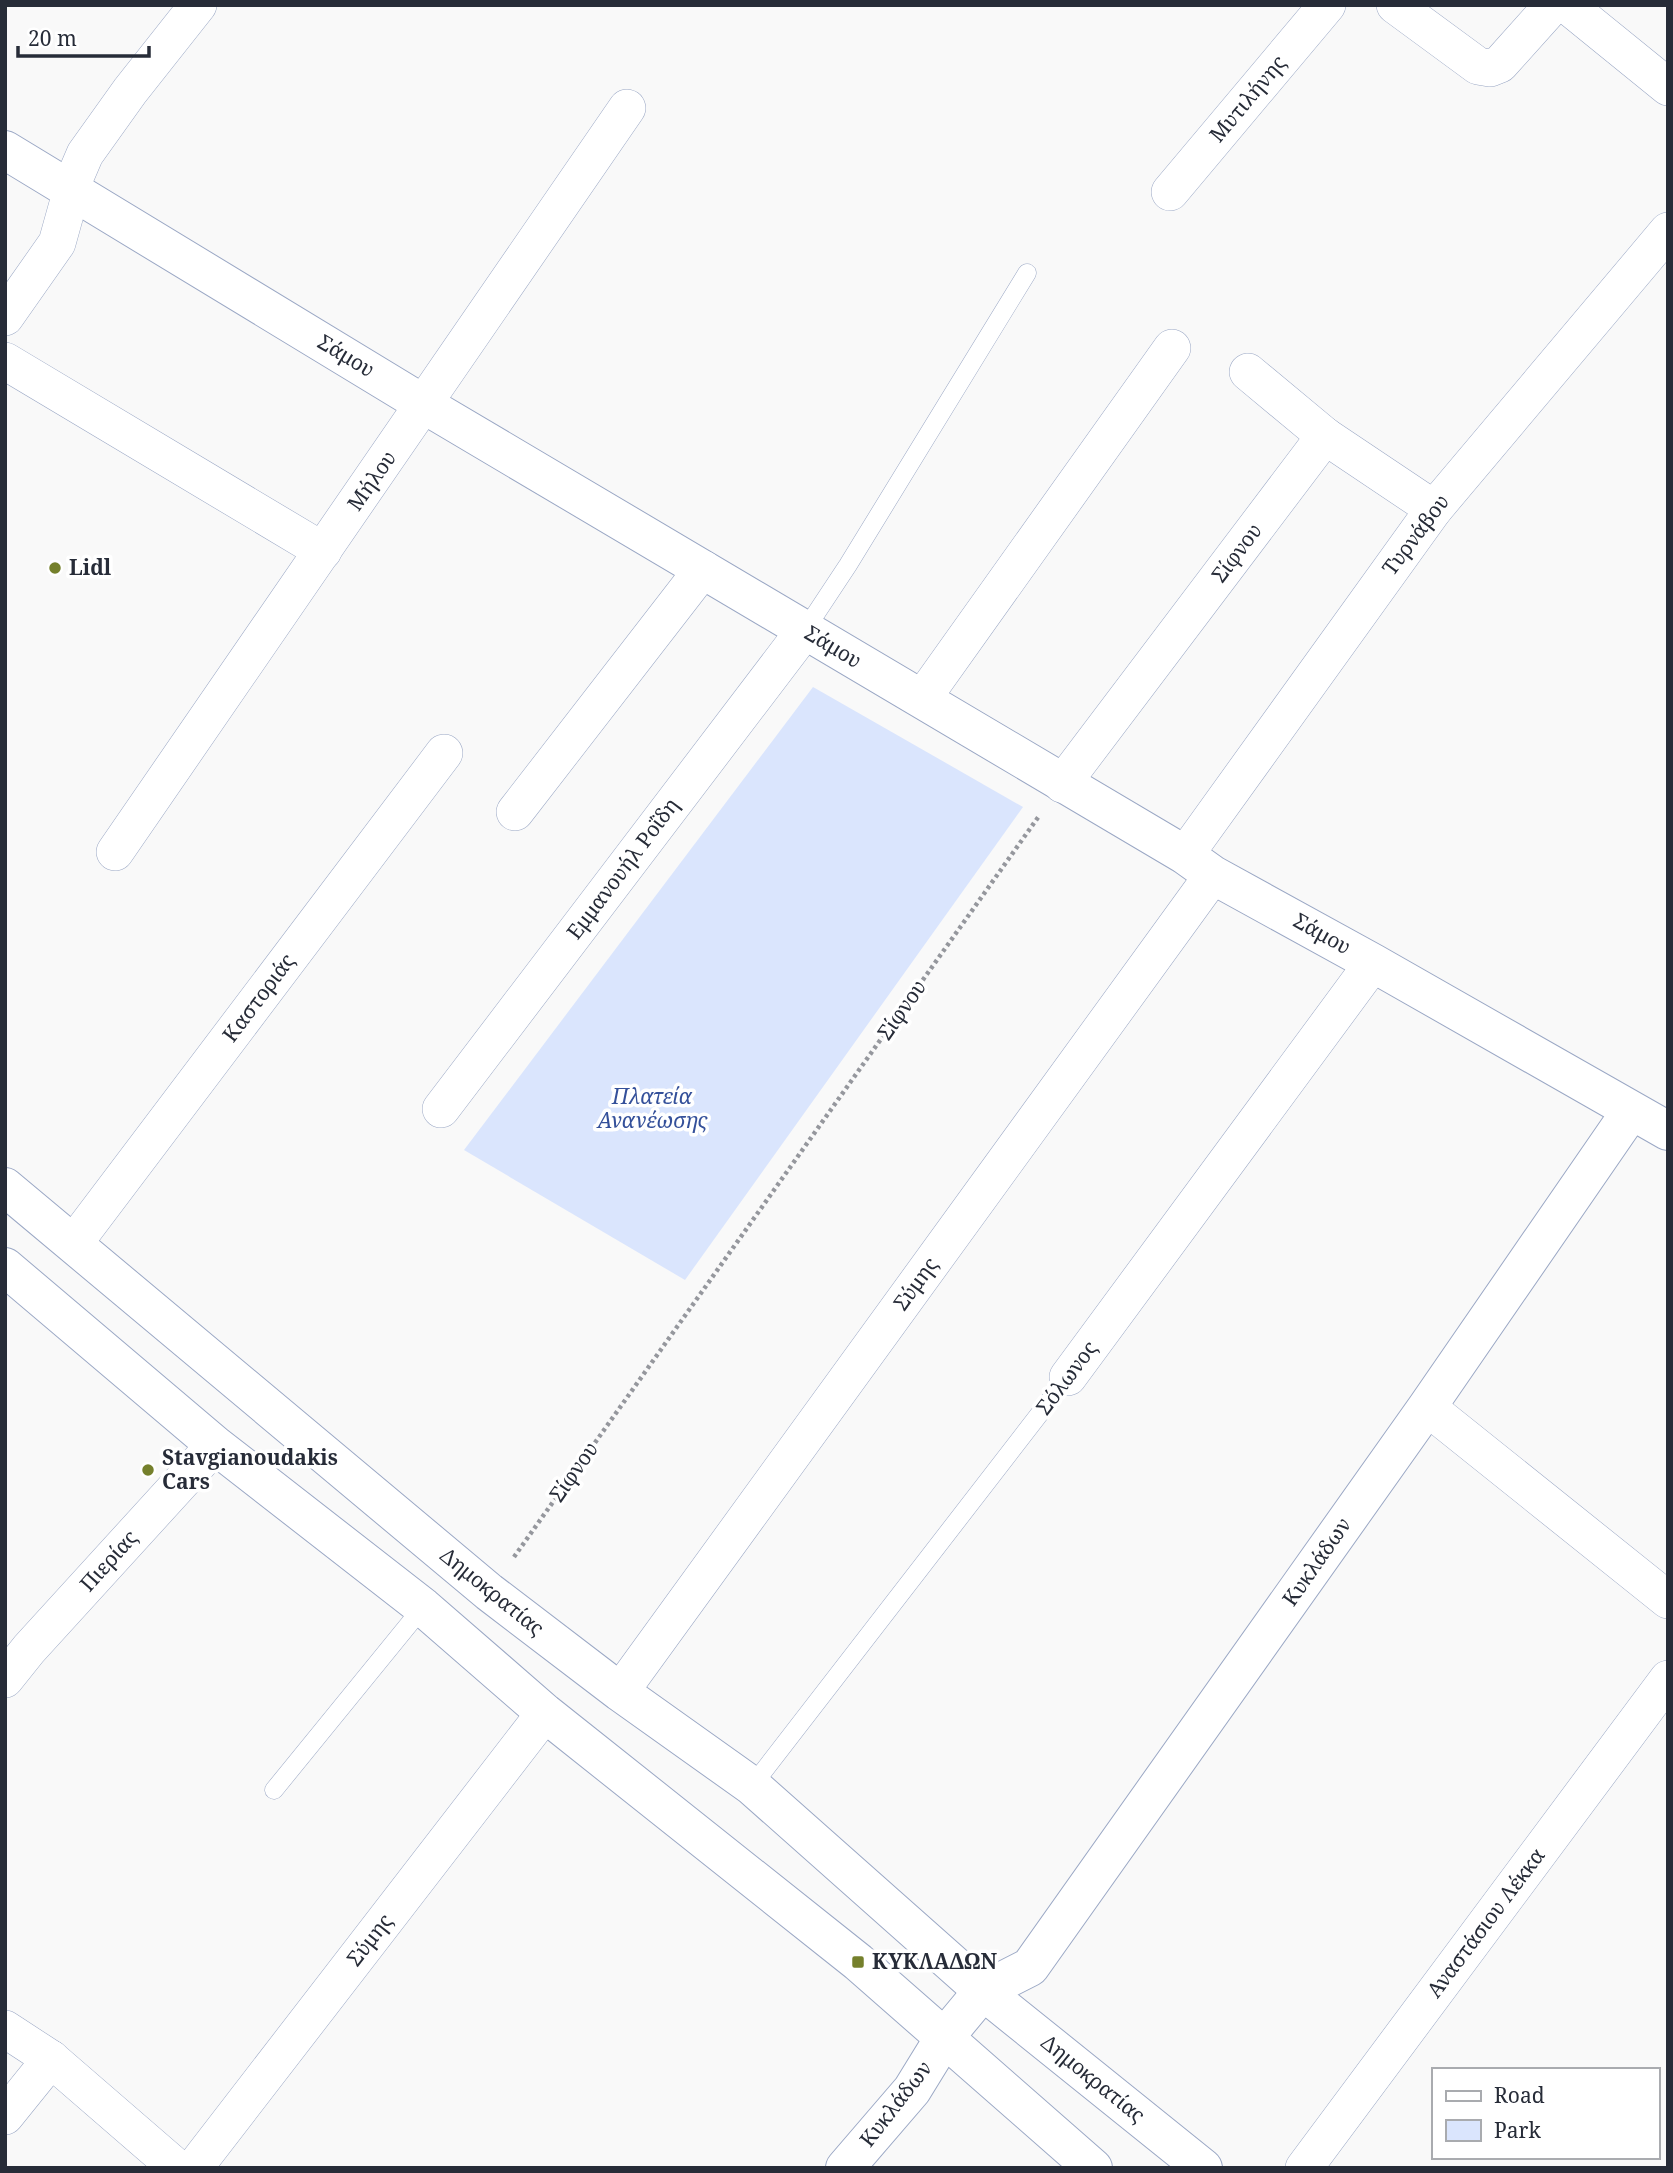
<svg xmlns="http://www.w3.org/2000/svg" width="1673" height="2173" viewBox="0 0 1673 2173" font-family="'Noto Serif',serif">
<rect width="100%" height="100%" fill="#f9f9f9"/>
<path fill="#dae5fd" d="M813,687L1023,807L685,1280L464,1150Z"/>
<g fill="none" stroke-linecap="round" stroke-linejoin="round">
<defs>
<g id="service">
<path d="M805,630L848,565L1027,273"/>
<path d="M752,1786L1068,1377"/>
<path d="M274,1790L423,1607"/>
</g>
<g id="minor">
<path d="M1395,5L1478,66L1490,68L1500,64L1553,5"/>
<path d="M1567,5L1668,87"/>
<path d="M1170,192L1327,5"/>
<path d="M5,317L57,243L76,175L85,154L130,91L198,5"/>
<path d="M5,361L323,551"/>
<path d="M1248,372L1325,436L1434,509"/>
<path d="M922,699L1172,348"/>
<path d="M1062,784L1325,436"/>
<path d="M515,812L703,569"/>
<path d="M115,852L627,108"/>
<path d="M1185,855L1434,509L1668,231"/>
<path d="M441,1109L805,630"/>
<path d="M74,1243L444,753"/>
<path d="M1068,1377L1373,963"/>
<path d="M1427,1407L1668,1600"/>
<path d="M5,1679L29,1649L215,1445"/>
<path d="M620,1692L1213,875"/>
<path d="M5,2029L51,2059L177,2168"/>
<path d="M5,2116L51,2059"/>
<path d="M194,2168L545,1713"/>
<path d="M1304,2168L1668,1679"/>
</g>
<g id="tertiary">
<path d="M5,150L425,405L1185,855L1213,875L1373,963L1668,1131"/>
<path d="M845,2168L912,2090L944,2038L983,1991L1030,1967L1427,1407L1631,1111"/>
</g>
<g id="secondary">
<path d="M5,1187L489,1592L620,1692L752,1786L983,1991L1203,2168"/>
<path d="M5,1267L215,1445L423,1607L545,1713L858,1962L1093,2168"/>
</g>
</defs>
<use href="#service" stroke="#9ba8c5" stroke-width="19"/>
<use href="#minor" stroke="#9ba8c5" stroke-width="38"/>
<use href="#tertiary" stroke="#9ba8c5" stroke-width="40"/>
<use href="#secondary" stroke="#9ba8c5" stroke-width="40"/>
<path stroke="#95979d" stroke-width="4.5" stroke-dasharray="3.5 3.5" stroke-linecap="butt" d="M514,1557L1039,816"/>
<use href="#service" stroke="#fff" stroke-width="18"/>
<use href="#minor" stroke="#fff" stroke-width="37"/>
<use href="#tertiary" stroke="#fff" stroke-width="38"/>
<use href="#secondary" stroke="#fff" stroke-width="38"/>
</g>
<g fill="#75802c" stroke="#fff" stroke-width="2.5">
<circle cx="55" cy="568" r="7"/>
<circle cx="148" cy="1470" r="7"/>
<rect x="851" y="1955" width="14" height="14" rx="3.5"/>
</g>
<g text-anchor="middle" stroke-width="7" stroke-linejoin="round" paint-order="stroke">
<g font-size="21" fill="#272c38" stroke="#fff">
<text transform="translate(1248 99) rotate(-50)" y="7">Μυτιλήνης</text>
<text transform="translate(346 356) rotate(31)" y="7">Σάμου</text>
<text transform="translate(372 481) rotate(-55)" y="7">Μήλου</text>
<text transform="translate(1416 535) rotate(-53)" y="7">Τυρνάβου</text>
<text transform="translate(1237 553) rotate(-53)" y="7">Σίφνου</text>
<text transform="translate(833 647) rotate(31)" y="7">Σάμου</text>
<text transform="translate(623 869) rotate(-53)" y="7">Εμμανουήλ Ροΐδη</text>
<text transform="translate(1322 934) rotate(29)" y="7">Σάμου</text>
<text transform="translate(259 998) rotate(-53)" y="7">Καστοριάς</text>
<text transform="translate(902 1010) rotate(-55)" y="7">Σίφνου</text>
<text transform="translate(916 1284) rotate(-54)" y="7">Σύμης</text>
<text transform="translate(1067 1378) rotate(-53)" y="7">Σόλωνος</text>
<text transform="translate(574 1472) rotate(-55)" y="7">Σίφνου</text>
<text transform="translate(109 1561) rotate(-48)" y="7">Πιερίας</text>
<text transform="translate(1317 1562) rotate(-55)" y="7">Κυκλάδων</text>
<text transform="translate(492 1592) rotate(39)" y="7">Δημοκρατίας</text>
<text transform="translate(1486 1923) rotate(-53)" y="7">Αναστάσιου Λέκκα</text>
<text transform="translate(370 1940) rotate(-52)" y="7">Σύμης</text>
<text transform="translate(1093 2079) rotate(39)" y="7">Δημοκρατίας</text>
<text transform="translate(896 2104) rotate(-52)" y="7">Κυκλάδων</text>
</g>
<g font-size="21" font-weight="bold" fill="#272c38" stroke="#fff" text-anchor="start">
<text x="69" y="575">Lidl</text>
<text x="162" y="1465">Stavgianoudakis<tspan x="162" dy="24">Cars</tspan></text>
<text x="872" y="1969">ΚΥΚΛΑΔΩΝ</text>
</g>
<g font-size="21" font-style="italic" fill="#34509a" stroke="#fff">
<text x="652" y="1104">Πλατεία<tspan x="652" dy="24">Ανανέωσης</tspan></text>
</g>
</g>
<rect width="1673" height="2173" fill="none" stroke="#272c38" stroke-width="14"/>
<rect x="1432" y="2068" width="228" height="91" fill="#ffffff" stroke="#a9abaf" stroke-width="2"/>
<rect x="1446" y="2091" width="35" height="10" fill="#ffffff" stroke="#a9abaf" stroke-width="2"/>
<text x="1494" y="2103" font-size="21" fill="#272c38">Road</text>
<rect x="1446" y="2120" width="35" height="21" fill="#dae5fd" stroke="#a9abaf" stroke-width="2"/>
<text x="1494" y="2138" font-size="21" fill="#272c38">Park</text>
<path d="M18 46v10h131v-10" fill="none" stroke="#272c38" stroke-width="3.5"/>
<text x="28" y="46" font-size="21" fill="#272c38" stroke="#ffffff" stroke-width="5" paint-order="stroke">20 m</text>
</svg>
